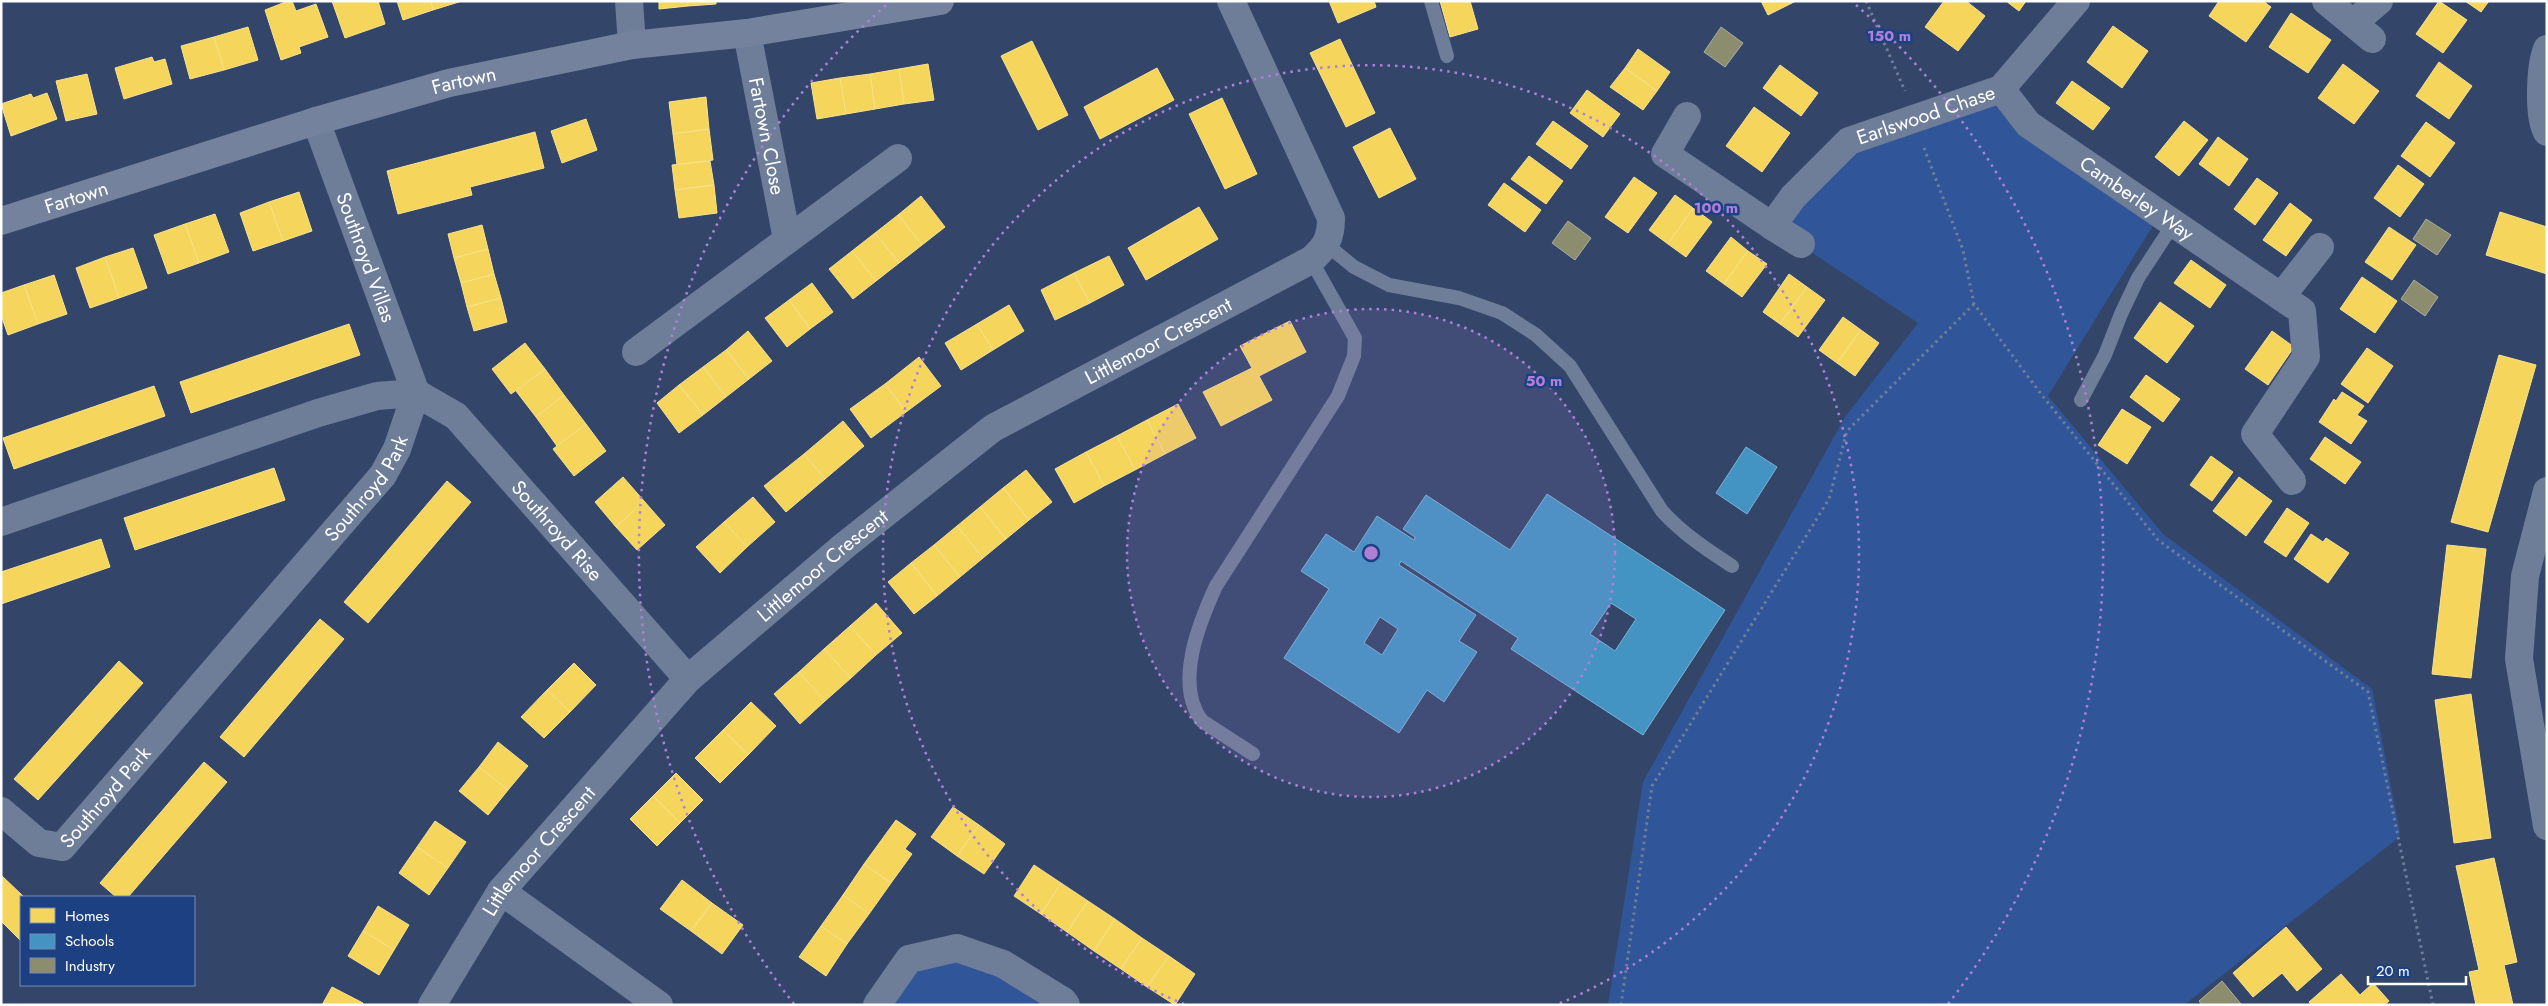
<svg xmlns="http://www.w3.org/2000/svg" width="2548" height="1006" viewBox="0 0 2548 1006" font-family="Jost,sans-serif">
<rect width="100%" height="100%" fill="#33466a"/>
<g fill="#305699">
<path d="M2001,89L2160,214L2048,396L2163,534L2372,689L2400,833L2397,839L2184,1005H1608L1643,782L1845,417L1918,323L1772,226L1849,141Z"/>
<path d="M957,948L1066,1005H877L909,959Z"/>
</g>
<g fill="#f6d55c" stroke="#f9e28d">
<path d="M288,1H292L296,11L316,4L328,37L299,47L301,53L281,60L265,10Z"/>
<path d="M332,1H378L385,24L345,38Z"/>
<path d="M397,1H431L433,10L403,20Z"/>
<path d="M431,1H462L433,10Z"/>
<path d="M659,1H687L688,6L659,9Z"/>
<path d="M687,1H716V4L688,6Z"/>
<path d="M1329,1H1374L1376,7L1338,23Z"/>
<path d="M1440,1H1470L1478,29L1450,37Z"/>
<path d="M1761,1H1796L1768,15Z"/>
<path d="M1944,1H1966L1985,16L1958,51L1925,27Z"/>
<path d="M2006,1H2026L2019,11Z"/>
<path d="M2219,1H2263L2271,7L2246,42L2209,16Z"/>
<path d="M2439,1L2467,20L2443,53L2416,34Z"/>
<path d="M2465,1H2489L2481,12Z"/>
<path d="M2291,13L2331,40L2308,73L2269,47Z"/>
<path d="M2113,26L2148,51L2122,88L2087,62Z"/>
<path d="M248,27L258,60L224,70L214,37Z"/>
<path d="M214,37L224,70L190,79L181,46Z"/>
<path d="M1340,39L1375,113L1346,127L1310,53Z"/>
<path d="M1032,41L1068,115L1038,130L1001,56Z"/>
<path d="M1638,49L1670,72L1657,91L1625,68Z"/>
<path d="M152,57L154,62L165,59L172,84L124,99L115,68Z"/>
<path d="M2439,62L2472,86L2449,119L2416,96Z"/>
<path d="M928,64L934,100L904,104L899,69Z"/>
<path d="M2343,64L2379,91L2354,124L2318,98Z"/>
<path d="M1780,65L1818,93L1801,116L1763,88Z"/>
<path d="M1157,68L1174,100L1100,139L1084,107Z"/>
<path d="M1625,68L1657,91L1643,110L1610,87Z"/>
<path d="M899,69L904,104L875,109L870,74Z"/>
<path d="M87,74L97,114L66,121L56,81Z"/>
<path d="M870,74L875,109L846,114L840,78Z"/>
<path d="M840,78L846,114L817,119L811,83Z"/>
<path d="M2072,81L2110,108L2093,130L2056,103Z"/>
<path d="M1587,90L1620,114L1603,137L1570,113Z"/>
<path d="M47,93L57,119L11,136L1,104L31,94L33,98Z"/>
<path d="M706,97L709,129L673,134L669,102Z"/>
<path d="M1222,98L1257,174L1225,189L1189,114Z"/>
<path d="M1754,107L1790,133L1762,172L1726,146Z"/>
<path d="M586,119L597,150L562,163L551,131Z"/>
<path d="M1553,121L1588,146L1571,169L1536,144Z"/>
<path d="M2184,121L2208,140L2179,176L2155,157Z"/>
<path d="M2426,122L2455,143L2430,177L2401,156Z"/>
<path d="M1390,128L1416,179L1379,198L1353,147Z"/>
<path d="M709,129L713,160L677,165L673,134Z"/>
<path d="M535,132L544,168L470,187L472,195L398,214L387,171Z"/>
<path d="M2218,137L2248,159L2229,186L2199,164Z"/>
<path d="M1529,156L1563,181L1546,204L1511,179Z"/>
<path d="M710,161L714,185L675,190L672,165Z"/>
<path d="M2398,165L2424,184L2400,217L2374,198Z"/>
<path d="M1634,177L1657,193L1628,233L1605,217Z"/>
<path d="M2257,178L2278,193L2255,225L2234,209Z"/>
<path d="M1504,183L1541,210L1525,232L1488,205Z"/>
<path d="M714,185L717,213L679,218L675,190Z"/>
<path d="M299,192L312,231L283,241L269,202Z"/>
<path d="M1675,195L1693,208L1668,244L1649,230Z"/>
<path d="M921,196L945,227L922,245L898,215Z"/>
<path d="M269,202L283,241L253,251L240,213Z"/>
<path d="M2290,203L2312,220L2286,256L2263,240Z"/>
<path d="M1199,207L1218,239L1146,280L1128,248Z"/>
<path d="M1693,208L1712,222L1686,257L1668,244Z"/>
<path d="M2500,212L2547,227V274L2486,255Z"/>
<path d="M215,214L229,252L199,263L185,224Z"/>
<path d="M898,215L922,245L899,263L875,233Z"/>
<path d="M185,224L199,263L168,274L154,235Z"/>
<path d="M482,225L488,249L454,258L448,234Z"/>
<path d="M2389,227L2416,245L2392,280L2365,262Z"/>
<path d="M875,233L899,263L876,281L852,251Z"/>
<path d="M1731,237L1748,251L1724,284L1706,271Z"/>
<path d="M133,248L147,288L119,298L105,257Z"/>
<path d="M488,249L494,274L461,283L454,258Z"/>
<path d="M852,251L876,281L853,299L829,269Z"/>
<path d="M1748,251L1767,264L1742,297L1724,284Z"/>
<path d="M1109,256L1124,285L1090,303L1074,273Z"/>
<path d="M105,257L119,298L90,308L76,268Z"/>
<path d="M2191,260L2226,285L2210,308L2174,283Z"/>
<path d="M1074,273L1090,303L1055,320L1041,290Z"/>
<path d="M494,274L501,298L467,307L461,283Z"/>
<path d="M1789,274L1807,287L1780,324L1763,312Z"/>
<path d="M54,275L67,314L38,324L24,285Z"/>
<path d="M2362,277L2397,301L2375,333L2340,309Z"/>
<path d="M812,283L833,312L810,329L789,300Z"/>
<path d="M24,285L38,324L8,335L1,315V293Z"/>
<path d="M1807,287L1825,300L1798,337L1780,324Z"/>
<path d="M501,298L507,322L474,331L467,307Z"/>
<path d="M789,300L810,329L787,347L765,318Z"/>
<path d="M2160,302L2194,326L2167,363L2134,338Z"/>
<path d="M1009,305L1024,331L993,350L977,324Z"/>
<path d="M1843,317L1861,330L1837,363L1819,350Z"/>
<path d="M1290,321L1306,352L1259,376L1272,400L1221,426L1203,392L1252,368L1240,346Z"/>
<path d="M349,324L360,355L191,413L180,382Z"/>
<path d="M977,324L993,350L961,370L945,343Z"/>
<path d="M1861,330L1879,343L1855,376L1837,363Z"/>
<path d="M748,331L772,361L749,379L726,350Z"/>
<path d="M2272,331L2294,347L2268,385L2245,369Z"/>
<path d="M525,343L545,369L511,394L492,369Z"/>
<path d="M2367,348L2393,366L2368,403L2341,384Z"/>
<path d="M726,350L749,379L726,397L703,367Z"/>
<path d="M2499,355L2536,365L2488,532L2451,522Z"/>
<path d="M919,357L941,386L906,412L885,384Z"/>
<path d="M703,367L726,397L703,415L679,385Z"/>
<path d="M545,369L564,395L536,417L516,391Z"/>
<path d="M2146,375L2180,399L2163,422L2130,397Z"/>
<path d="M885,384L906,412L871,438L850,409Z"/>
<path d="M679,385L703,415L679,433L657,403Z"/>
<path d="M154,386L165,416L14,469L3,438Z"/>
<path d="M2342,392L2364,406L2357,415L2367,421L2351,444L2319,422L2334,399L2336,401Z"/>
<path d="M564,395L586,424L557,446L536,417Z"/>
<path d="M1178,404L1196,438L1165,454L1147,420Z"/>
<path d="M2122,409L2151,427L2127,464L2098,445Z"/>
<path d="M1147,420L1165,454L1135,470L1117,436Z"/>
<path d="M843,421L864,446L825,479L804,454Z"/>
<path d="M586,424L606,451L574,476L553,449Z"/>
<path d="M1117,436L1135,470L1104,486L1086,452Z"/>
<path d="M2325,437L2361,462L2345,484L2310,459Z"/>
<path d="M1086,452L1104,486L1074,503L1055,469Z"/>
<path d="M804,454L825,479L786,512L764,486Z"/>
<path d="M2211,456L2233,472L2212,501L2190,485Z"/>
<path d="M274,468L285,500L135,550L124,518Z"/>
<path d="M1026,470L1052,502L1029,520L1003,488Z"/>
<path d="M623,477L644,501L616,527L595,502Z"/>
<path d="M2239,477L2272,501L2246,536L2213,511Z"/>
<path d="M447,481L471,502L368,623L344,602Z"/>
<path d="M1003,488L1029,520L1006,539L980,507Z"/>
<path d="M753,497L775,522L747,547L724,522Z"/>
<path d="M644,501L665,525L637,550L616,527Z"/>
<path d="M980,507L1006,539L983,558L957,526Z"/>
<path d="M2287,508L2309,523L2286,557L2264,542Z"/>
<path d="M724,522L747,547L720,573L696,547Z"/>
<path d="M957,526L983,558L960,577L934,545Z"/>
<path d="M2311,534L2323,542L2326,538L2349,553L2328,583L2294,559Z"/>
<path d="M101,539L110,567L1,604V572Z"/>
<path d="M934,545L960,577L937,596L911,563Z"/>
<path d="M2447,545L2486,549L2471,678L2432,674Z"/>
<path d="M911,563L937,596L914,614L888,582Z"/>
<path d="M876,603L902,633L876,655L850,626Z"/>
<path d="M320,619L344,639L244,757L220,737Z"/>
<path d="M850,626L876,655L851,678L824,649Z"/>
<path d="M824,649L851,678L825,701L799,672Z"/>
<path d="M119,661L143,683L38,800L14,779Z"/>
<path d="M574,663L596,685L570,712L547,690Z"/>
<path d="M799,672L825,701L800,724L774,694Z"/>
<path d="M547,690L570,712L544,738L521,717Z"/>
<path d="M2471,694L2491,838L2454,843L2435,700Z"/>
<path d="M751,702L776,726L748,755L723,730Z"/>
<path d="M723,730L748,755L720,783L695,758Z"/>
<path d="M498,742L528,766L508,790L479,767Z"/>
<path d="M204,762L227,782L128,897H116L100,883Z"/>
<path d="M479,767L508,790L488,815L459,791Z"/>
<path d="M676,773L703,800L680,823L653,796Z"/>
<path d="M653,796L680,823L657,846L630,819Z"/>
<path d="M953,807L979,825L957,856L931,837Z"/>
<path d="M896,820L916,834L905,849L912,854L891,883L864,864Z"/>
<path d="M435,821L466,842L448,868L417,847Z"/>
<path d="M979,825L1005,844L984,874L957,856Z"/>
<path d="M417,847L448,868L429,895L399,873Z"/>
<path d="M2494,858L2517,962L2504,965L2513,1005H2476L2469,972L2479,970L2456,866Z"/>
<path d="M864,864L891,883L869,914L843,895Z"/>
<path d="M1034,865L1061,883L1041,914L1014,896Z"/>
<path d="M1,875L24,897H21V941L1,921Z"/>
<path d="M682,880L712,903L691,931L660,909Z"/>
<path d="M1061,883L1088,901L1067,932L1041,914Z"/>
<path d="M843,895L869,914L847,944L821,926Z"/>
<path d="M1088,901L1115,919L1094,951L1067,932Z"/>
<path d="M712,903L743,925L722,954L691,931Z"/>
<path d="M378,906L409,925L394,950L363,931Z"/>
<path d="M1115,919L1142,938L1121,969L1094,951Z"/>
<path d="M821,926L847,944L826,976L799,957Z"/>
<path d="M2286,927L2322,969L2297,991L2282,973L2253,997L2233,973Z"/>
<path d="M363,931L394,950L379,975L348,956Z"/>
<path d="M1142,938L1169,956L1147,987L1121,969Z"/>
<path d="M1169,956L1195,974L1175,1005L1147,987Z"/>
<path d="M2341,974L2360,995L2373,983L2389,1001L2384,1005H2311L2309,1002Z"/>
<path d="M332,987L363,1003L362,1005H322Z"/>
</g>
<g fill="#4393c3" stroke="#7bb3d5" fill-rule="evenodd">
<path d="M1746,447L1777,467L1747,514L1716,493Z"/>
<path d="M1547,494L1725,610L1643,735L1511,649L1518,638L1401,561L1399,565L1476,615L1459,641L1477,652L1444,702L1427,690L1399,733L1284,658L1329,589L1301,571L1326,534L1354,552L1377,516L1414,540L1415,537L1403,529L1426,495L1510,550ZM1611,603L1636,619L1615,651L1590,634ZM1380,617L1398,629L1382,655L1364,643Z"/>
</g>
<g fill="#8c8c6e" stroke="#aeae9a">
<path d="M1721,27L1743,43L1725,67L1704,52Z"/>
<path d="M2426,219L2451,235L2437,255L2413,239Z"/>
<path d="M1568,221L1591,238L1575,260L1552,243Z"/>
<path d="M2414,280L2438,297L2425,316L2401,299Z"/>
<path d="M2222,981L2241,1004L2202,1005L2199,1001Z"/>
</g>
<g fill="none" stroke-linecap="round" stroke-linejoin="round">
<g stroke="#6e7d98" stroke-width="3" stroke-dasharray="2.5 4" stroke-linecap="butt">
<path d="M1866,1L1905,91"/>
<path d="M1924,148L1963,250L1974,304L2041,394L2158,540L2368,692L2433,1005"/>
<path d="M1621,1005L1652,786L1829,499L1847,431L1974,304"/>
</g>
<g stroke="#6e7d98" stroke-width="14">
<path d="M1431,1L1447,56"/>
<path d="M1327,245L1354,267L1389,285L1459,298L1502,313L1536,335L1570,366L1662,511C1683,534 1706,549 1732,566"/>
<path d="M2081,400L2105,355L2121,314L2138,278L2174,223"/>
<path d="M1253,754L1202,721C1174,684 1199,623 1216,586L1338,396L1354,356L1355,338L1311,260"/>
</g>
<g stroke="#6e7d98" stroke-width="28">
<path d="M629,1L632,45"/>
<path d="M2326,1L2372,39"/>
<path d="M2353,23L2379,1"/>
<path id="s1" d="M747,33L787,239"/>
<path d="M2547,49C2540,66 2538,117 2547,132"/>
<path id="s2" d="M2001,89L2028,124L2302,311L2306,357L2255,434L2292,481"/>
<path id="s3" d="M1687,116L1665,154L1772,226L1793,197L1849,141L2001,89L2076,1"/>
<path id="s4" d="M316,121L416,393"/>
<path d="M1772,226L1801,244"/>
<path d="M2281,297L2320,247"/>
<path d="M636,352L898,158"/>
<path id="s5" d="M416,393L456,416L688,679"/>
<path d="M2547,491L2525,576L2519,659L2547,826"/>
<path d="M1,522L318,413L377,396L416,393"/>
<path id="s6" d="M1,811L39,843L62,847L383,475L397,449L416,393"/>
<path d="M501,891L659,1005"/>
<path id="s7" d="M432,1005L501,891L688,679L844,546L993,428L1311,260C1326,247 1331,238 1331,218L1231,1"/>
<path d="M877,1005L909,959L957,948L1003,964L1063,1001L1066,1005"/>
</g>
<path stroke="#74829d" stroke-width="28" id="s8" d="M1,221L316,121L449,83L632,45L747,33L940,1"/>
</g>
<circle cx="1371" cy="553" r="244" fill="#b080d9" fill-opacity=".12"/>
<g fill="none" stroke="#b080d9" stroke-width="2.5" stroke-dasharray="2.5 5">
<circle cx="1371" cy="553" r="244"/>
<path d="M1184 1004A488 488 0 1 1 1558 1004"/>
<path d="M794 1004A732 732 0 0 1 886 5M1856 5A732 732 0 0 1 1948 1004"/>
</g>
<g text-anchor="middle" stroke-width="5" stroke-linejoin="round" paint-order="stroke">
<g font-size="20" fill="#fff" stroke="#1c4081">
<text dy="7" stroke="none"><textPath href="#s8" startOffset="484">Fartown</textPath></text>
<text dy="7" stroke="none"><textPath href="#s3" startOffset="369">Earlswood Chase</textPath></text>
<text dy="7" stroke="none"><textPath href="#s1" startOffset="105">Fartown Close</textPath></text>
<text dy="7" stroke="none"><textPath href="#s8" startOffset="79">Fartown</textPath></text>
<text dy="7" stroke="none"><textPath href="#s2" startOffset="176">Camberley Way</textPath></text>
<text dy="7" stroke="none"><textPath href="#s4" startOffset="145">Southroyd Villas</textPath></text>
<text dy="7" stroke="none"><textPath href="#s7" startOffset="998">Littlemoor Crescent</textPath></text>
<text dy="7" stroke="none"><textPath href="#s6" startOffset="544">Southroyd Park</textPath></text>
<text dy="7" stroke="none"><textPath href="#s5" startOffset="199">Southroyd Rise</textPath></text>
<text dy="7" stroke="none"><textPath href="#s7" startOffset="592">Littlemoor Crescent</textPath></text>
<text dy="7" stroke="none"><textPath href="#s6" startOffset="139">Southroyd Park</textPath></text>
<text dy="7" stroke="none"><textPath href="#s7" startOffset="188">Littlemoor Crescent</textPath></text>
</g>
</g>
<circle cx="1371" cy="553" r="8" fill="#b080d9" stroke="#1c4081" stroke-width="2.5"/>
<g font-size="15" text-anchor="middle" font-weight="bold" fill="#b080d9" stroke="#1c4081" stroke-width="5" stroke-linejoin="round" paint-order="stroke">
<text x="1889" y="41">150 m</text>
<text x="1716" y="213">100 m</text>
<text x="1544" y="386">50 m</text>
</g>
<rect width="2548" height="1006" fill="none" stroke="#ffffff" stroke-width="5"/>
<rect x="20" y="896" width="175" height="90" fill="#1c4081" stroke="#778cb3"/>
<rect x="30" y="908" width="25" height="15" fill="#f6d55c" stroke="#778cb3"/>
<text x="65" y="921" font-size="15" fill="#ffffff">Homes</text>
<rect x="30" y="934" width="25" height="15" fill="#4393c3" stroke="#778cb3"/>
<text x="65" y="946" font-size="15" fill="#ffffff">Schools</text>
<rect x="30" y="958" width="25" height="15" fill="#8c8c6e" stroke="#778cb3"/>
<text x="65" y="971" font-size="15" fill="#ffffff">Industry</text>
<path d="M2368 976v8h98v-8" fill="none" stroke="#ffffff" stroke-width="2.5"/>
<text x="2376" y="976" font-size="15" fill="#ffffff" stroke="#1c4081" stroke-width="4" paint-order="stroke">20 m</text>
</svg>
